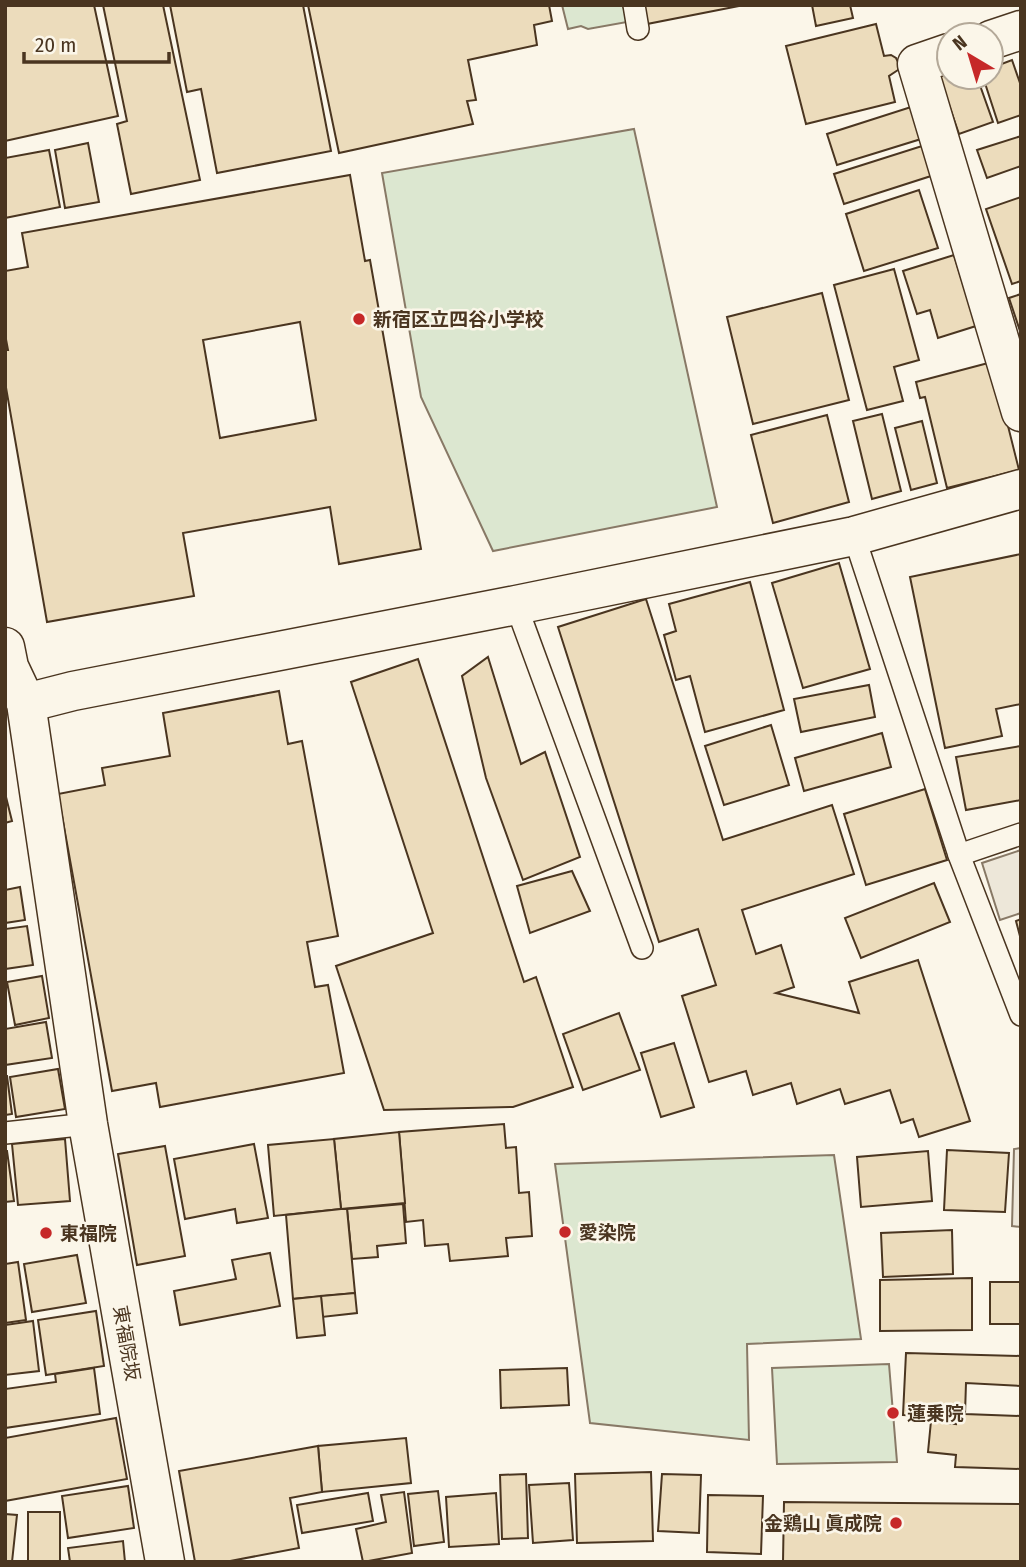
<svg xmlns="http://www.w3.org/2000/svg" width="1026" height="1567" viewBox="0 0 1026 1567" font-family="'Fira Sans Condensed','Noto Sans JP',sans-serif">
<rect width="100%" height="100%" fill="#fbf6e9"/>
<g fill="#dce7d0" stroke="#887966" stroke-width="2">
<path d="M562,5H623L627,22L588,29L581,26L568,29Z"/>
<path d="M634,129L717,507L493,551L421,397L382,173Z"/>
<path d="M834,1155L861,1339L747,1344L749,1440L590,1423L555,1164Z"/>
<path d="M889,1364L897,1462L777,1464L772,1368Z"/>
</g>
<g fill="#ede7d9" stroke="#887966" stroke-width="2">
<path d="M1021,850V913L1000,920L982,863Z"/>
<path d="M1021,1148V1227L1012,1226L1014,1149Z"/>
</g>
<g fill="#ecdcbc" stroke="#4a3520" stroke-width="2" fill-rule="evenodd">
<path d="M5,5H94L118,116L5,141Z"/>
<path d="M103,5H163L200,180L131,194L117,124L127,121Z"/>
<path d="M170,5H303L331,151L217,173L201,89L187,92Z"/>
<path d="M308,5H549L552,21L534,25L537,45L468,60L476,100L467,101L473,124L339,153Z"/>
<path d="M643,5H744L647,24Z"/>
<path d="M812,5H850L853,18L816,26Z"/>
<path d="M876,24L884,56L891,55L896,58L899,64L898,70L889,76L895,102L806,124L786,46Z"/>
<path d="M1012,60L1021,86V115L998,123L983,77H991V68Z"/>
<path d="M949,73V77H977L993,122L959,134L939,76Z"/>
<path d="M911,107L921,139L837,165L827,134Z"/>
<path d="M1021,136V166L987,178L977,150Z"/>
<path d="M88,143L99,202L65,208L55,150Z"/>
<path d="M922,146L931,176L844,204L834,174Z"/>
<path d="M49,150L60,207L5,218V158Z"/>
<path d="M350,175L365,261L370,260L421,549L339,564L330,507L183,533L194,596L47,622L5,382V350H8L5,334V271L28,267L22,233ZM300,322L316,420L220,438L203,340Z"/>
<path d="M919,190L938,248L864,271L846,214Z"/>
<path d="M1021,197V281L1012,284L986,209Z"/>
<path d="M954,255L976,326L938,338L930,310L917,314L903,271Z"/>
<path d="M894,269L919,360L894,367L903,401L867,410L834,285Z"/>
<path d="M822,293L849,400L753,424L727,317Z"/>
<path d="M1021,294V334L1009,298Z"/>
<path d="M992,362L1019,470L947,488L925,397L920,398L916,382Z"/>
<path d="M882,414L901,491L872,499L853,421Z"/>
<path d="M827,415L849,502L773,523L751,435Z"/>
<path d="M922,421L937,483L911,490L895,428Z"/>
<path d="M1021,554V704L996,709L1002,736L945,748L910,577Z"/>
<path d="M839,563L870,669L803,688L772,583Z"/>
<path d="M750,582L784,710L705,732L690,676L676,680L664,635L676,631L669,604Z"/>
<path d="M646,599L723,840L832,805L854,874L742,910L756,954L781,945L794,987L776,993L859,1013L849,982L918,960L970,1121L919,1137L913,1119L901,1123L890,1090L845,1104L840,1089L797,1104L791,1083L753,1095L746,1071L709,1082L682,996L716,985L698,929L659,942L558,627Z"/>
<path d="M488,657L521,764L545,752L580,857L523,880L486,778L462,676Z"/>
<path d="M418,659L524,982L536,977L573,1087L513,1107L384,1110L336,966L433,933L351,682Z"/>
<path d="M869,685L875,717L801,732L794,699Z"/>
<path d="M279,691L288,744L302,741L338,936L307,942L315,987L328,985L344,1073L160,1107L156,1083L112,1091L58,794L105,785L102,768L170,756L163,713Z"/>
<path d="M771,725L789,785L724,805L705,746Z"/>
<path d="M882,733L891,767L804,791L795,758Z"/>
<path d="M1021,746V800L966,810L956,757Z"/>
<path d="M925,789L947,860L866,885L844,814Z"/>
<path d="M5,793L12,821L5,823Z"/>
<path d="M572,871L590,911L530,933L517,886Z"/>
<path d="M934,883L950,922L861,958L845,918Z"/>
<path d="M20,887L25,920L5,923V890Z"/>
<path d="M1021,919V940L1016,921Z"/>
<path d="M27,926L33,965L5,969V929Z"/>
<path d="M42,976L49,1018L15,1025L7,982Z"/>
<path d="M619,1013L640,1070L583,1090L563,1034Z"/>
<path d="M46,1022L52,1058L5,1065V1029Z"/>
<path d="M674,1043L694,1107L661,1117L641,1053Z"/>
<path d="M58,1069L65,1109L16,1117L10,1077Z"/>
<path d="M5,1076H7L12,1114L5,1115Z"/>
<path d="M504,1124L506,1148L516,1147L519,1193L529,1192L532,1236L506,1238L508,1256L450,1261L448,1244L425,1246L423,1220L406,1222L399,1132Z"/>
<path d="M399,1132L405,1203L341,1209L334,1139Z"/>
<path d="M65,1139L70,1201L18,1205L12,1144Z"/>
<path d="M334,1139L341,1209L274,1216L268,1145Z"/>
<path d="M254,1144L268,1218L237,1223L235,1209L185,1219L174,1159Z"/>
<path d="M165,1146L185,1256L137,1265L118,1154Z"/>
<path d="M947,1150L1009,1153L1005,1212L944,1210Z"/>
<path d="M5,1151H7L14,1201L5,1202Z"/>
<path d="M928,1151L932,1201L861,1207L857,1157Z"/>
<path d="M403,1204L406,1243L377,1246L378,1257L352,1259L347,1209Z"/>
<path d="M341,1209H347L355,1293L293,1299L286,1215Z"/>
<path d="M952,1230L953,1274L883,1277L881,1233Z"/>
<path d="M270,1253L280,1306L180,1325L174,1291L236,1279L232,1260Z"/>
<path d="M77,1255L86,1303L32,1312L24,1264Z"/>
<path d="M18,1262L26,1320L5,1323V1264Z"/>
<path d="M972,1278V1330L880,1331V1280Z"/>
<rect x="990" y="1282" width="31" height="42"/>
<path d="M355,1293L357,1313L322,1317L321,1296Z"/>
<path d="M321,1296L325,1335L297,1338L293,1299Z"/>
<path d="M96,1311L104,1366L46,1375L38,1320Z"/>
<path d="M33,1321L39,1371L5,1375V1325Z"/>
<path d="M906,1353L1021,1356V1386L966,1383L965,1414L1021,1416V1469L955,1467L956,1455L928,1452L931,1421L956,1424V1417L903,1415Z"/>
<path d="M94,1368L100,1414L5,1428V1389L56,1382L55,1374Z"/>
<path d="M567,1368L569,1405L501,1408L500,1370Z"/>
<path d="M116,1418L127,1479L5,1501V1438Z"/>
<path d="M406,1438L411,1483L322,1492L318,1446Z"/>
<path d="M318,1446L322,1492L290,1498L299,1548L225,1562H195L179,1471Z"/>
<path d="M651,1472L653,1541L577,1543L575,1474Z"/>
<path d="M526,1474L528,1538L502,1539L500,1475Z"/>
<path d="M662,1474L701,1475L699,1533L658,1531Z"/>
<path d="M569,1483L573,1540L533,1543L529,1485Z"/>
<path d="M128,1486L134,1528L68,1538L62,1496Z"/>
<path d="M438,1491L444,1542L414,1546L408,1494Z"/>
<path d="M404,1492L412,1553L363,1562L356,1529L386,1522L381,1495Z"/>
<path d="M368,1493L373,1521L302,1533L297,1505Z"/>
<path d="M496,1493L499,1544L449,1547L446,1497Z"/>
<path d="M708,1495L763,1496L761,1554L707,1552Z"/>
<path d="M784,1502L1021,1504V1562H783Z"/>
<rect x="28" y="1512" width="32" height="50"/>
<path d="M5,1514L17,1515L12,1562H5Z"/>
<path d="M123,1541L125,1562H70L68,1548Z"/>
</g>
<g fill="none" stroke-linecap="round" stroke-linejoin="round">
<defs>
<g id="lane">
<path d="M634,5L638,29"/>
<path d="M854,536L959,855L1021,1015"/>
<path d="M516,605L642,948"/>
<path d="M959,855L1021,834"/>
<path d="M5,1133L88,1124"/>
</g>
<g id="street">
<path d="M991,40L1021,30"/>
<path d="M949,53L917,64L1021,412"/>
<path d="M5,647L9,667L26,703L88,1124L165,1562"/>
<path d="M26,703L73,691L516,605L854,536L1021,489"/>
</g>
</defs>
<use href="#lane" stroke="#4a3520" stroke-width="24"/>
<use href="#street" stroke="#4a3520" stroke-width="41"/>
<use href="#lane" stroke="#fbf6e9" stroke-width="21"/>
<use href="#street" stroke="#fbf6e9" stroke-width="38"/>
</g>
<g fill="#c62828" stroke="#fbf6e9" stroke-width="2.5">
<circle cx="359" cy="319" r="7"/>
<circle cx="565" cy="1232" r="7"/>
<circle cx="46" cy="1233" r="7"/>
<circle cx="893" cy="1413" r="7"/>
<circle cx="896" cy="1523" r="7"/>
</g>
<g text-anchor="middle" stroke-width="5" stroke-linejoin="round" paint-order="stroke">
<g font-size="19" font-weight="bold" fill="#4a3520" stroke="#fbf6e9" text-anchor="start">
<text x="373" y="326">新宿区立四谷小学校</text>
<text x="579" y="1239">愛染院</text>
<text x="60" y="1240">東福院</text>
<text x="907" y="1420">蓮乗院</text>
<text x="882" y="1530" text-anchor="end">金鶏山 眞成院</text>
</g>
<g font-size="19" fill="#4a3520" stroke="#fbf6e9">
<text transform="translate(127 1343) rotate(80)" y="7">東福院坂</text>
</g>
</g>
<rect width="1026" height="1567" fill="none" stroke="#4a3520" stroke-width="14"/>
<g transform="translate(970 56) rotate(322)"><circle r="33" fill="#fbf6e9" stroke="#b4a999" stroke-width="2"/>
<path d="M0-5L12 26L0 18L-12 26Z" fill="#c62828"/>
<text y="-10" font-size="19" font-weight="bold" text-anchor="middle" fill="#4a3520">N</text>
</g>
<path d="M24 52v10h145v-10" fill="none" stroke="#4a3520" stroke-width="3.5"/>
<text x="35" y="52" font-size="21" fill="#4a3520" stroke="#fbf6e9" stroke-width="5" paint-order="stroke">20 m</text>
</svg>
